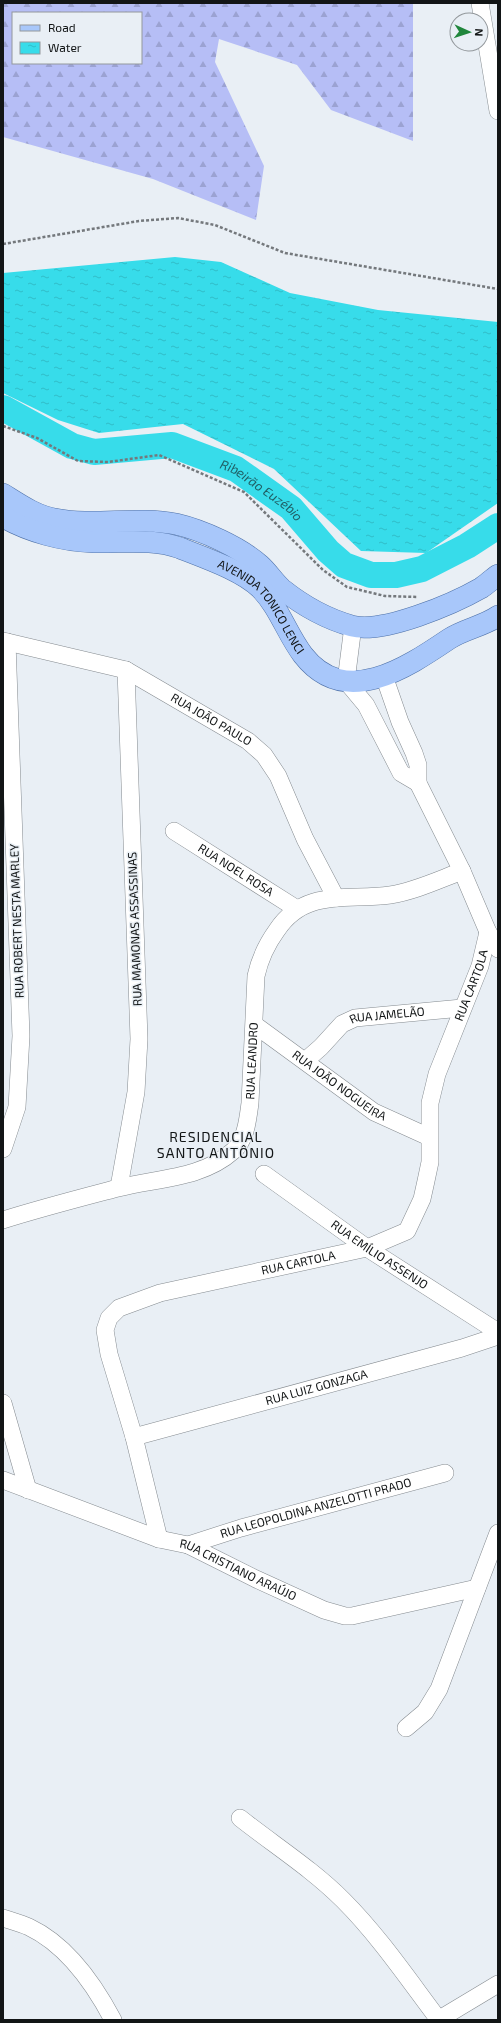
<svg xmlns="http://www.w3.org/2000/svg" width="501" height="2023" viewBox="0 0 501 2023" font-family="'Exo 2',sans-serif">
<defs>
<pattern id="forest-firs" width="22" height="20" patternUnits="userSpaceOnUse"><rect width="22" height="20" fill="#b6bef6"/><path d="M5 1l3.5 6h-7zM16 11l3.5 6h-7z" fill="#9ba2d2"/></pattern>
<pattern id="water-ripples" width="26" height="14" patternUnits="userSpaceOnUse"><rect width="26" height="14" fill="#37dcea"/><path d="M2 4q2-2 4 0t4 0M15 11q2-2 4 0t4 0" fill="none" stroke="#30bcc8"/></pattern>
</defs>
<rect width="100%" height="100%" fill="#e9eff5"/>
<path fill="url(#forest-firs)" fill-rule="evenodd" d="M3,3H413V141L331,110L297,65L219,39L215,62L264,166L256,220L153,179L3,137ZM13,13H141V63H13Z"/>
<path fill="url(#water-ripples)" d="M175,257L221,262L290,293L378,310L498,322V503L426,553L361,551L274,469L183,424L99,433L58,420L3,393V273Z"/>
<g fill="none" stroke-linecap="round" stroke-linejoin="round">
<path stroke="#37dcea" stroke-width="26" id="s1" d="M3,408L72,446L94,452L172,445L236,469L291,508L328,551L344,565L371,575H396L422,569L467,546L498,526"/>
<defs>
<g id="minor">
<path d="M480,3L498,111"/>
<path d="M353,626L346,681L366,705L401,773L418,783"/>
<path id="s2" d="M3,641L126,670L248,741L264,755L278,776L305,839L336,898"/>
<path d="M384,676L400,722L414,753L418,765V783L462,871L488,932L498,949"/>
<path id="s3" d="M174,831L297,909"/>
<path id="s4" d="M255,1025L374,1112L429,1137"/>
<path id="s5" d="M305,1061L321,1047L342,1024L355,1018L462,1008"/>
<path d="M3,1149L17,1107L21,1036L7,642"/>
<path id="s6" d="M264,1174L367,1248L498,1332"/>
<path d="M119,1187L136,1092L139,1039L126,670"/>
<path id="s7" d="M3,1220C41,1208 80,1198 118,1188C156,1178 202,1179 233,1151C246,1141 248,1118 250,1103L256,976C260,958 266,945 277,930C305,888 347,901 390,895C415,891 438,880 462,871"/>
<path d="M3,1403L28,1490"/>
<path id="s8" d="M134,1437L462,1348L498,1336"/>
<path id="s9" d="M3,1480L159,1539L188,1545L256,1579L324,1610L345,1616H352L477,1588"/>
<path id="s10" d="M159,1539L134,1437L109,1354L105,1330L109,1318L119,1308L160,1293L367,1248L407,1231L422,1199L426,1181L430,1162V1103L437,1074L480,966L488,932"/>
<path id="s11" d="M188,1545L241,1528L445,1473"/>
<path d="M406,1728L425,1712L439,1689L498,1533"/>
<path d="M240,1818C274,1845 312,1869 343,1900C379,1936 408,1979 439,2020"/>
<path d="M3,1918C12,1921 21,1923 29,1927C67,1945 94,1984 113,2020"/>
<path d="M438,2020L498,1984"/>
</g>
<g id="major">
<path d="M3,494C19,504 36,516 55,519C94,527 136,516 176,524C202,530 240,547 260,565C268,572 274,582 282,589C302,605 327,619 352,626C383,634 453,604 481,588C487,584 492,579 498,575"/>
<path id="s12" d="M3,517C29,532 63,541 93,542C122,543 152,538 180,548C205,558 241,570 260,588C279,607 287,634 303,655C345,709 406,668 449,639C464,629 484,626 498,616"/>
</g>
</defs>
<use href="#minor" stroke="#858b90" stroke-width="18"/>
<use href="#major" stroke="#4e71a8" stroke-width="22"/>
<g stroke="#74787c" stroke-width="2.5" stroke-dasharray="3 2" stroke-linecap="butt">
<path d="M3,244L139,221L178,218L215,225L285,253L498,289"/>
<path d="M3,426L37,438L78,461L108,462L159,455L244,492L323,570L347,587L385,596L418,597"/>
</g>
<use href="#minor" stroke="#fff" stroke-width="17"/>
<use href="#major" stroke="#a8c7fa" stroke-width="21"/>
</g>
<g text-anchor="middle" stroke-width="3" stroke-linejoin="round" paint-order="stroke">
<g font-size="12" fill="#121516" stroke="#e9eff5">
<text dy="4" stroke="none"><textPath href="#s12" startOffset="286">AVENIDA TONICO LENCI</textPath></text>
<text dy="4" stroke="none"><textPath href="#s2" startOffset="225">RUA JOÃO PAULO</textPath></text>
<text dy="4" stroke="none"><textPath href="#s3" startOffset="73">RUA NOEL ROSA</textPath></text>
<text transform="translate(17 921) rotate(-92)" y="4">RUA ROBERT NESTA MARLEY</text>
<text transform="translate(135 929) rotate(-92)" y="4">RUA MAMONAS ASSASSINAS</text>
<text dy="4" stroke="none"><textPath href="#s10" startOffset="799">RUA CARTOLA</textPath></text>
<text dy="4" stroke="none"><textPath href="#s5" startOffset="99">RUA JAMELÃO</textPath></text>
<text dy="4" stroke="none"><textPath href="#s7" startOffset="336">RUA LEANDRO</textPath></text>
<text dy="4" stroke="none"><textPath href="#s4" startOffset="104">RUA JOÃO NOGUEIRA</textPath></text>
<text dy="4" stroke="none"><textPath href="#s6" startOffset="141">RUA EMÍLIO ASSENJO</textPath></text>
<text dy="4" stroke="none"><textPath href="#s10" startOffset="428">RUA CARTOLA</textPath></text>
<text dy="4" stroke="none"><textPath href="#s8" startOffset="189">RUA LUIZ GONZAGA</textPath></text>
<text dy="4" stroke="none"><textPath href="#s11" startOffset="133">RUA LEOPOLDINA ANZELOTTI PRADO</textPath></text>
<text dy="4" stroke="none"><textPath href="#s9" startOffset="252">RUA CRISTIANO ARAÚJO</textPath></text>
</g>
<g font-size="13" font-style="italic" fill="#205f65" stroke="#e9eff5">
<text dy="5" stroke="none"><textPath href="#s1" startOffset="281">Ribeirão Euzébio</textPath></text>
</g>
<g font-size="14" letter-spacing="1" fill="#121516" stroke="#e9eff5">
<text x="216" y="1142">RESIDENCIAL<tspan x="216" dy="16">SANTO ANTÔNIO</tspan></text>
</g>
</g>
<rect width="501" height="2023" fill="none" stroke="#121516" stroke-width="8"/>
<rect x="12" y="12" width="130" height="52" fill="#e9eff5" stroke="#93989c"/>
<rect x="20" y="25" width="20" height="6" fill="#a8c7fa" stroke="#93989c"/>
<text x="48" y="32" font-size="12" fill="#121516">Road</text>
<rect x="20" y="42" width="20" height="12" fill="url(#water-ripples)" stroke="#93989c"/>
<text x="48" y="52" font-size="12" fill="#121516">Water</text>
<g transform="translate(469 32) rotate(93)"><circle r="19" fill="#e9eff5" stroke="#93989c"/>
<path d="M0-3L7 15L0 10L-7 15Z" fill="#20863c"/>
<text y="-6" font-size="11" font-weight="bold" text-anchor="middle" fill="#121516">N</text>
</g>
</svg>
